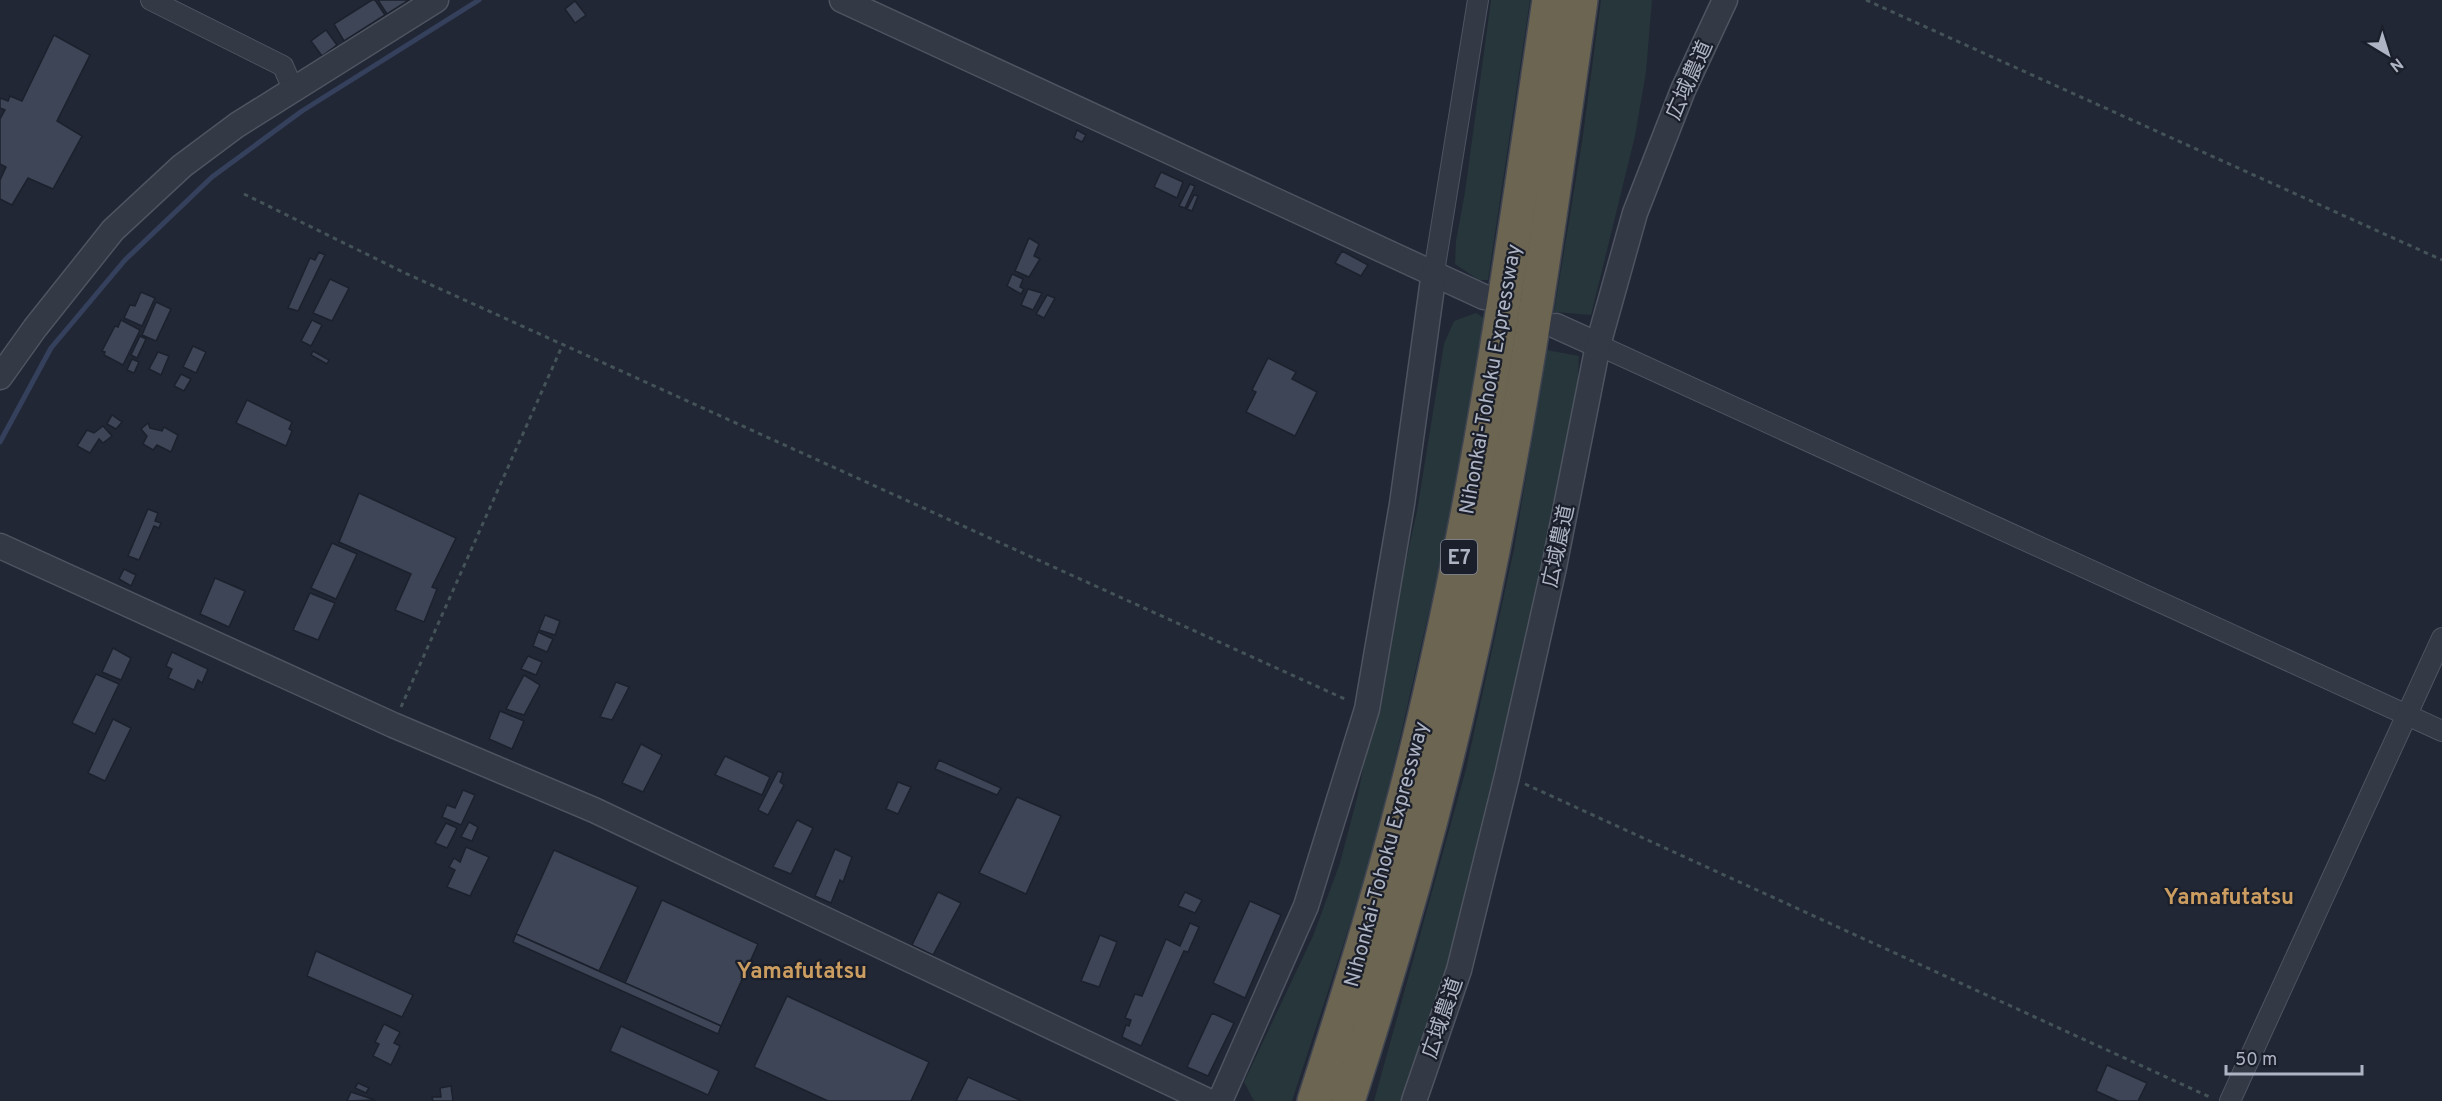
<svg xmlns="http://www.w3.org/2000/svg" width="2442" height="1101" viewBox="0 0 2442 1101" font-family="Overpass,'Noto Sans JP',sans-serif">
<rect width="100%" height="100%" fill="#212735"/>
<g fill="#26363a">
<path d="M1491,0H1530L1488,280H1479L1455,264L1456,241L1465,192Z"/>
<path d="M1601,0H1652L1646,72L1635,136L1591,315L1554,312L1582,142Z"/>
<path d="M1476,313L1485,319L1450,520L1374,851L1292,1101H1254L1244,1082L1313,936L1340,863L1358,794L1385,655L1417,511L1444,344L1454,321Z"/>
<path d="M1547,350L1579,356L1575,440L1495,806L1409,1101H1374L1466,769L1514,549Z"/>
</g>
<g fill="none" stroke-linecap="round" stroke-linejoin="round">
<path stroke="#35405c" stroke-width="5" d="M0,442L51,348L125,260L212,177L302,111L479,0"/>
</g>
<g fill="#3d4556" stroke="#1c212d" stroke-width="1.5">
<path d="M372,0H375L385,15L344,41L334,24Z"/>
<path d="M378,0H409L387,14Z"/>
<path d="M575,1L586,15L575,23L565,9Z"/>
<path d="M326,30L337,45L322,56L311,41Z"/>
<path d="M54,35L90,55L57,121L82,136L53,189L28,178L12,205L0,199V180L6,167L0,164V119L5,110L0,108V98L8,101L10,96L22,101Z"/>
<path d="M1077,130L1086,135L1082,142L1074,138Z"/>
<path d="M1161,172L1183,182L1177,198L1154,187Z"/>
<path d="M1190,184L1195,186L1185,208L1179,206Z"/>
<path d="M1194,195L1198,196L1192,211L1187,209Z"/>
<path d="M1029,238L1039,244L1034,256L1040,259L1029,277L1015,271Z"/>
<path d="M1342,251L1368,265L1361,276L1335,263Z"/>
<path d="M319,252L325,255L298,311L288,308L310,258L315,260Z"/>
<path d="M1012,274L1023,279L1020,287L1024,289L1021,294L1007,286Z"/>
<path d="M330,279L349,288L332,321L313,313Z"/>
<path d="M1028,289L1042,293L1033,310L1021,305Z"/>
<path d="M141,292L155,298L142,326L124,318L130,305L135,306Z"/>
<path d="M1047,295L1055,298L1044,318L1036,314Z"/>
<path d="M156,302L171,309L156,341L142,335Z"/>
<path d="M121,320L140,330L123,365L104,355L105,352L102,351L115,326L118,327Z"/>
<path d="M312,320L322,325L311,346L301,341Z"/>
<path d="M140,336L146,339L137,358L131,355Z"/>
<path d="M193,346L206,352L196,373L183,367Z"/>
<path d="M313,351L329,360L327,364L311,355Z"/>
<path d="M158,352L169,356L161,375L149,369Z"/>
<path d="M1268,358L1296,372L1292,379L1317,392L1295,436L1246,412L1256,392L1252,390Z"/>
<path d="M132,359L139,362L134,373L127,370Z"/>
<path d="M181,374L191,379L184,391L174,386Z"/>
<path d="M247,400L292,422L289,429L292,431L286,446L236,423Z"/>
<path d="M112,415L122,422L116,429L107,424Z"/>
<path d="M148,423L150,428L162,431L164,427L178,435L171,452L157,445L153,450L143,444L147,436L141,429Z"/>
<path d="M103,426L112,436L103,443L99,439L90,453L77,446L87,430L94,433Z"/>
<path d="M359,493L456,538L432,587L437,589L424,622L395,610L411,574L339,542Z"/>
<path d="M148,509L158,513L155,521L161,523L159,528L154,526L139,560L128,556Z"/>
<path d="M332,543L357,554L336,599L311,588Z"/>
<path d="M124,569L136,575L131,586L119,579Z"/>
<path d="M215,578L245,591L229,627L200,614Z"/>
<path d="M310,593L335,603L318,640L293,630Z"/>
<path d="M545,615L560,621L555,635L539,630Z"/>
<path d="M538,632L553,639L547,652L533,646Z"/>
<path d="M113,648L131,658L121,680L102,672Z"/>
<path d="M172,652L208,669L202,683L198,680L194,690L168,678L172,669L166,666Z"/>
<path d="M528,656L542,662L536,675L521,669Z"/>
<path d="M96,674L119,684L95,734L72,723Z"/>
<path d="M524,675L540,685L524,715L506,709Z"/>
<path d="M616,682L629,687L612,720L600,717Z"/>
<path d="M500,711L524,721L512,749L489,739Z"/>
<path d="M113,719L131,728L105,781L88,773Z"/>
<path d="M641,744L662,755L643,792L622,783Z"/>
<path d="M725,756L770,777L762,795L715,775Z"/>
<path d="M939,760L1001,788L997,795L935,769Z"/>
<path d="M778,771L783,773L780,782L784,785L768,815L758,810Z"/>
<path d="M898,782L911,787L898,814L886,809Z"/>
<path d="M463,790L475,795L461,825L442,817L447,805L455,808Z"/>
<path d="M1017,797L1061,816L1026,894L979,873Z"/>
<path d="M797,820L813,828L791,874L773,867Z"/>
<path d="M469,822L478,827L472,841L461,837Z"/>
<path d="M446,823L457,828L447,848L435,843Z"/>
<path d="M466,847L489,857L470,896L447,887L455,870L449,867L454,858L460,862Z"/>
<path d="M835,849L852,857L843,882L840,880L831,903L815,896Z"/>
<path d="M554,850L638,887L599,971L516,934Z"/>
<path d="M938,892L961,903L933,955L912,945Z"/>
<path d="M1185,892L1202,900L1195,913L1178,906Z"/>
<path d="M662,900L758,944L721,1026L625,983Z"/>
<path d="M1250,901L1281,915L1245,998L1213,983Z"/>
<path d="M1190,923L1199,927L1188,952L1184,951L1141,1046L1122,1037L1126,1025L1129,1026L1131,1020L1125,1018L1135,994L1142,996L1166,939L1180,946Z"/>
<path d="M516,934L721,1026L718,1034L513,942Z"/>
<path d="M1100,935L1117,942L1099,987L1081,981Z"/>
<path d="M316,951L413,995L402,1017L307,976Z"/>
<path d="M787,996L929,1062L911,1101H828L754,1067Z"/>
<path d="M1212,1013L1234,1023L1208,1076L1187,1067Z"/>
<path d="M384,1024L400,1032L394,1043L400,1046L391,1065L373,1056L379,1044L375,1042Z"/>
<path d="M621,1026L719,1071L708,1095L610,1051Z"/>
<path d="M2107,1065L2147,1083L2138,1101H2118L2096,1091Z"/>
<path d="M968,1077L1022,1101H956Z"/>
<path d="M358,1083L369,1088L366,1093L355,1088Z"/>
<path d="M451,1086L453,1101H433L432,1097H441L440,1088Z"/>
<path d="M351,1092L375,1100L347,1101Z"/>
</g>
<g fill="none" stroke-linecap="round" stroke-linejoin="round">
<defs>
<g id="minor">
<path d="M151,0L283,66L293,89"/>
<path d="M1434,272L1478,0"/>
<path d="M1598,345L2442,731"/>
<path d="M2230,1101L2442,638"/>
</g>
<g id="tertiary">
<path d="M842,0L1484,297"/>
<path d="M1556,326L1598,345"/>
<path d="M0,377L35,328L113,230L182,166L237,125L436,0"/>
<path d="M0,546L393,725L594,810L1208,1101"/>
<path d="M1220,1101L1306,906L1367,709L1402,504L1434,272"/>
<path d="M1414,1101L1459,970L1507,776L1554,567L1598,345L1635,213L1683,90L1725,0"/>
</g>
<g id="motorway">
<path d="M1314,1101C1360,959 1403,816 1435,670C1485,449 1516,224 1549,0"/>
<path d="M1348,1101C1393,963 1433,823 1465,681C1517,457 1549,228 1581,0"/>
</g>
</defs>
<use href="#minor" stroke="#4f5461" stroke-width="22"/>
<use href="#tertiary" stroke="#4f5461" stroke-width="27"/>
<use href="#motorway" stroke="#3f4451" stroke-width="36"/>
<g stroke="#445358" stroke-width="3" stroke-dasharray="4.5 4.5" stroke-linecap="butt">
<path d="M1866,0L2442,260"/>
<path d="M244,194L405,273L1347,700"/>
<path d="M401,707L563,344"/>
<path d="M1525,784L2212,1098"/>
</g>
<use href="#minor" stroke="#343946" stroke-width="20"/>
<use href="#tertiary" stroke="#343946" stroke-width="24"/>
<use href="#motorway" stroke="#6c6552" stroke-width="33"/>
</g>
<g text-anchor="middle" stroke-width="4.5" stroke-linejoin="round" paint-order="stroke">
<rect fill="#1a1f2b" stroke="#828795" stroke-width="1.5" x="1441" y="540" width="36" height="34" rx="4.5"/>
<g font-size="20" font-weight="bold" fill="#aeb4c3">
<text x="1459" y="564">E7</text>
</g>
<g font-size="21" fill="#aeb4c3" stroke="#1a1f2b">
<text transform="translate(1689 80) rotate(-66)" y="7">広域農道</text>
<text transform="translate(1490 379) rotate(-80)" y="7">Nihonkai-Tohoku Expressway</text>
<text transform="translate(1558 546) rotate(-78)" y="7">広域農道</text>
<text transform="translate(1386 854) rotate(-75)" y="7">Nihonkai-Tohoku Expressway</text>
<text transform="translate(1442 1018) rotate(-71)" y="7">広域農道</text>
</g>
<g font-size="22" font-weight="bold" fill="#cc9d60" stroke="#1a1f2b">
<text x="2229" y="904">Yamafutatsu</text>
<text x="802" y="978">Yamafutatsu</text>
</g>
</g>
<g transform="translate(2388 54) rotate(142)" stroke="#1a1f2b" stroke-width="4.5" paint-order="stroke">
<path d="M0-4.5L10 22L0 15L-10 22Z" fill="#aeb4c3"/>
<text y="-9" font-size="16" font-weight="bold" text-anchor="middle" fill="#aeb4c3">N</text>
</g>
<path d="M2226 1065v9h136v-9" fill="none" stroke="#aeb4c3" stroke-width="3"/>
<text x="2235" y="1065" font-size="18" fill="#aeb4c3" stroke="#1a1f2b" stroke-width="4.5" paint-order="stroke">50 m</text>
</svg>
